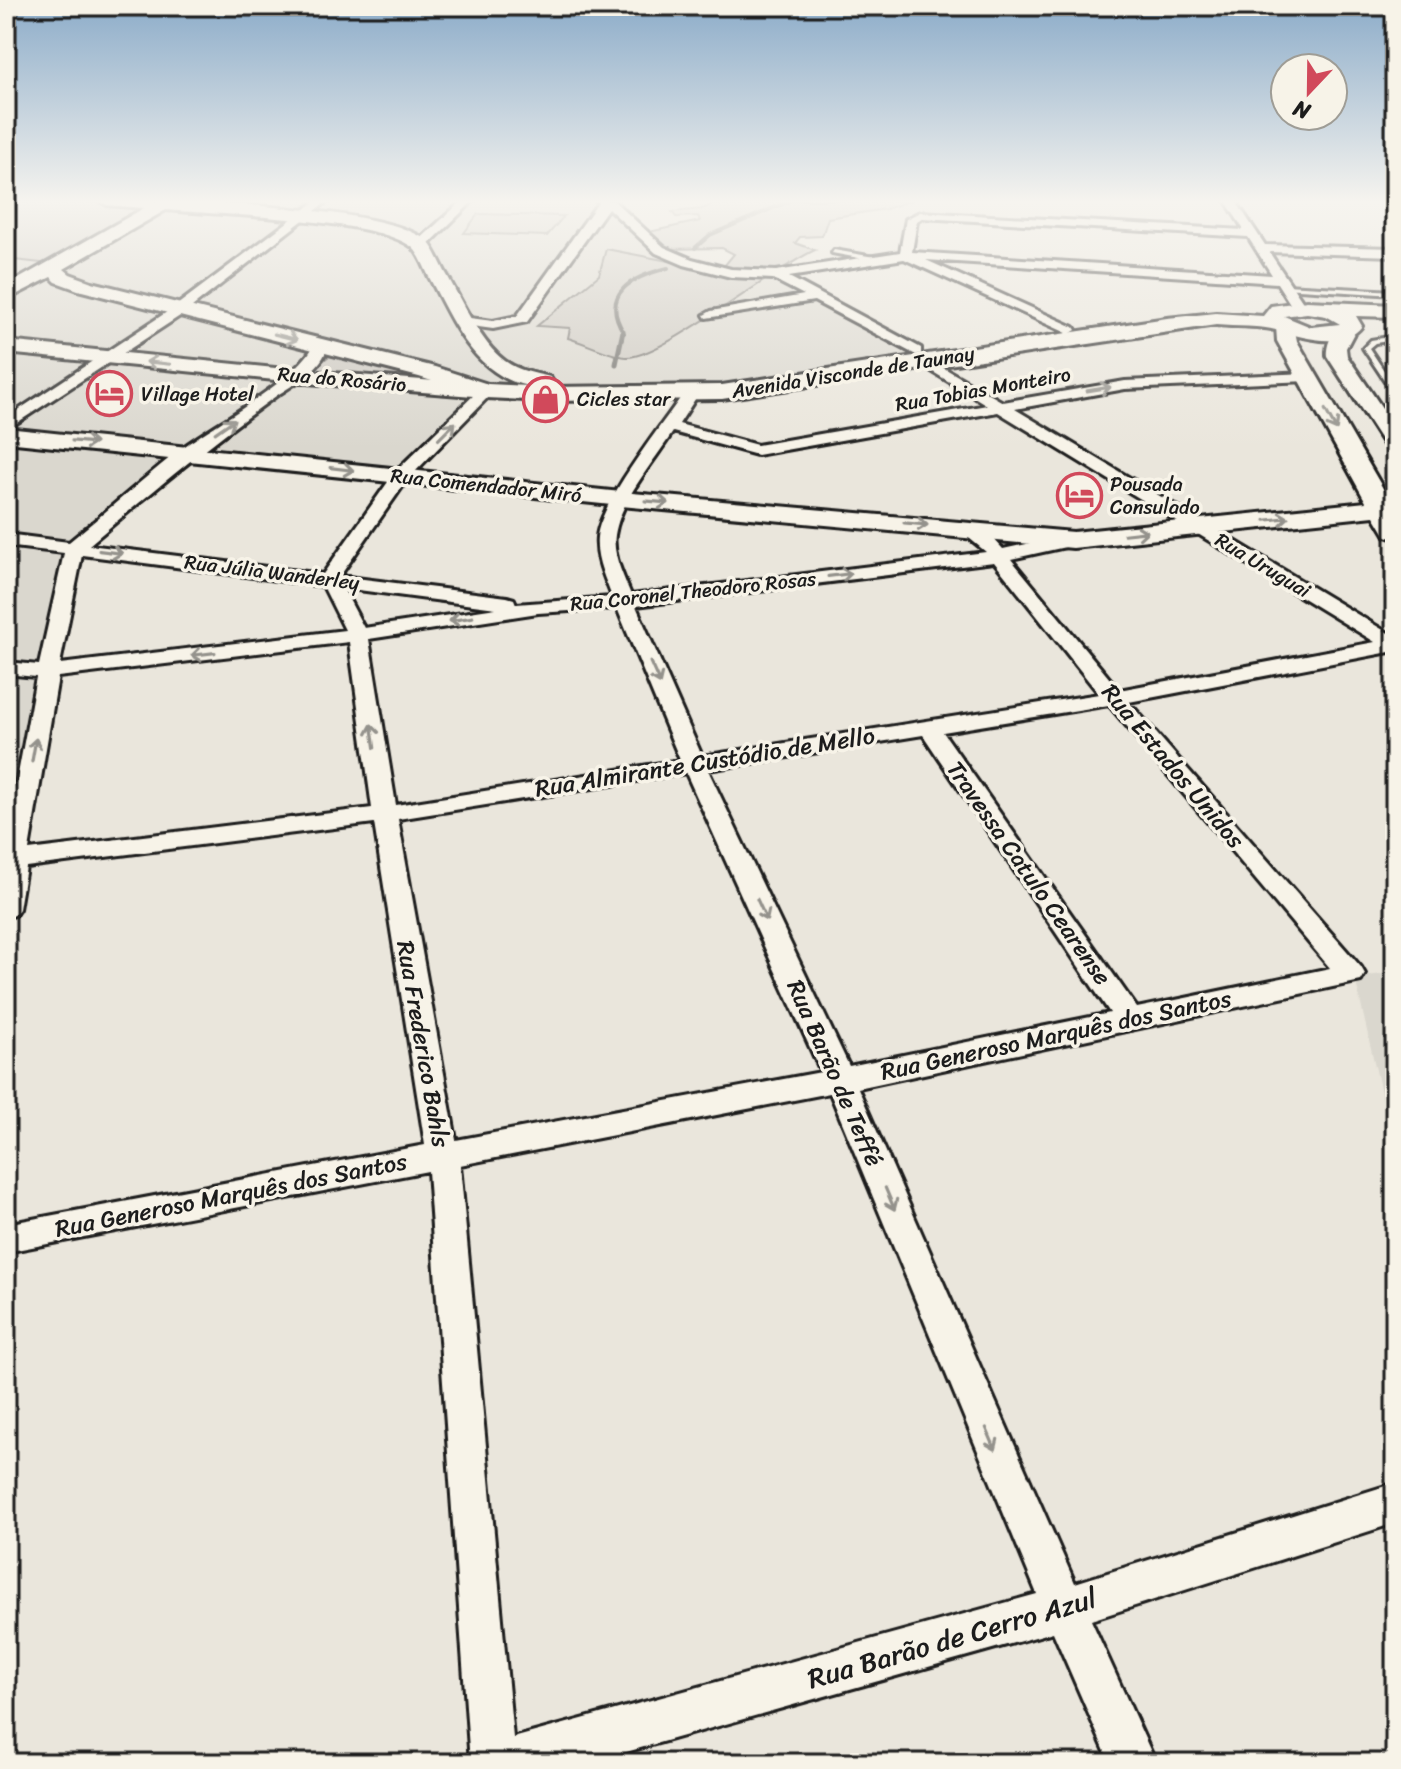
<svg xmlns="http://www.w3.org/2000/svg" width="1401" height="1769" viewBox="0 0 1401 1769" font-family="Sriracha,sans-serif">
<rect width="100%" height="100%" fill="#eae6dc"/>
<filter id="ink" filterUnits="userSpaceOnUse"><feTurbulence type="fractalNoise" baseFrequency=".0125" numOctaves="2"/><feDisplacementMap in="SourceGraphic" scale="16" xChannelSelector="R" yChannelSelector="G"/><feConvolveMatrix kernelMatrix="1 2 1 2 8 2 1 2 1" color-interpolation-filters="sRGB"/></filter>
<g filter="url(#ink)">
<g fill="#dad7ce">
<path d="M6,200H602L687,262L775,276L915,351L922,361L721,391L476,390L397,475L188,452L78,548L6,848Z"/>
<path d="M1395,972V1154L1355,978Z"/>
</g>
<g fill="#ccc8c0" stroke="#74726e" stroke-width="2">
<path d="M73,200L154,206L50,264L6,259V201Z"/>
<path d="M725,200H912L886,209L828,218L822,236L800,237L795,243L815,250C773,269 663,357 627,357C613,357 583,342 568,338L570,328L537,326L599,275L606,249L720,271L734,254L722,248L663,249L644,233L700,221L698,216L676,217L672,212L702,209Z"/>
<path d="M478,214L564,216L547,236L464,233Z"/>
<path d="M333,353L449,383L307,373Z"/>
</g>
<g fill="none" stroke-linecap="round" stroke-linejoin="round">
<g stroke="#6d6c68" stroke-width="4">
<path d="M695,248L710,235L792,200"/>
<path d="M624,333C598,292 635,276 668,268"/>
</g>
<path stroke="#6d6c68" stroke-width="5" d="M616,364L623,331"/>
<defs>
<g id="lane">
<path d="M834,250L880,258L883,260L880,262L832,253Z"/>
<path d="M1285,285L1395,291V295L1283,288Z"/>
<path d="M1395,336V340L1375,343L1369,348L1395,387V394L1393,393L1363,348L1371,340Z"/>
</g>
<g id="street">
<path d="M317,200H329L183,314L6,430V418L173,308Z"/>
<path d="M463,200H474L425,248H417V242Z"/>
<path d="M600,200H613L664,247L692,259L731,269L776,271L900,252L906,219L920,212L1244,230L1225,200H1235L1265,245L1395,248V256L1269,252L1306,307L1299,311L1294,310L1277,283L926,260L1074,327L1076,330L1069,334L904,259L789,277L921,348V354L916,355L814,301L706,318L704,315L711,311L804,295L773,279L731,277L684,265L656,253L608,208L527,322L493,329L457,324V318L462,317L493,321L517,316ZM922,218L1248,237L1272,275L912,252L917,221Z"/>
<path d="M320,342L327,346C325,367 293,385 276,396C211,443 150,493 89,545L323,574L395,472L481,388H491V394L407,480L340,576L507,597L514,599L516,604L612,597C605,578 595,558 597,537C600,502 664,422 686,390L691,388L699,393L679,424L757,445L987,405L920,364V358L925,357L1003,402L1125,381L1308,373L1315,377L1308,381L1125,389L1015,409L1395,637V651L1129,702L1361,967L1365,974L1361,981L858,1088L1075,1583L1395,1483V1523L1091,1620L1156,1763H1110L1053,1632L587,1763H470L428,1171L6,1252V1224L425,1145L374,823L26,867L19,909L15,915L6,918V839L36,677L6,674V662L39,665L64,553L6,546V534L69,542C107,511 144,478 182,448C216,423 300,378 315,343ZM998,412L1375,642L1119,690L1011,559L1079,544L1082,540L1079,536L1073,534L1003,549L991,536L967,524L958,529L986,552L631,595C624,577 612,555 615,535C621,498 654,462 673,432L757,455ZM82,555L323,586L345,630L60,664ZM994,562L1099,694L702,756L636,606ZM343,588L496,608L364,628ZM617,608L680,760L396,805L369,639L538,613ZM349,642L372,808L29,850L58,677ZM1109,705L1330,968L1137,1008L943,732ZM923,735L1110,1013L849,1066L708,770ZM686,773L821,1072L456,1140L398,819ZM830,1093L1037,1594L513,1738L460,1165Z"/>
</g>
<g id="secondary">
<path d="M1285,320L1294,326L1297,341L1395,509V539L1386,536L1374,516L1073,548L621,506L6,442V428L621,492L1073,532L1366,502L1277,341L1276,326Z"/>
<path d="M1345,325L1355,331L1346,348L1347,356L1395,427V451L1387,449L1327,356C1326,344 1333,328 1345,325Z"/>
<path d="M6,341L295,370L486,385L496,391L486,397L295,382L6,353Z"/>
</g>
<path id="primary" d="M99,200C156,200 394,204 429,243C436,251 441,265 447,275C461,300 481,344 505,361C519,371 534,373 550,377L553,382L549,387L722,385L1167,318L1216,313L1263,316L1271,306L1307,301L1395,305V317L1356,316L1362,326C1343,351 1304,337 1279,331C1260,325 1236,327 1216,325L722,399L548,401L486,398L419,377L78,290L56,282L51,277L6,300V286L144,208L107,205ZM166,210C218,215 376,218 412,247C420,254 425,269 430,279C453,323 475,375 528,386L488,384L435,367L92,282L70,274L64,269ZM1307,313L1326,316L1340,324L1311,327L1284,316Z"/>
</defs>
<use href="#lane" stroke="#1c1c1c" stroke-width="6"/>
<use href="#street" stroke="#1c1c1c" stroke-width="6"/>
<use href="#secondary" stroke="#1c1c1c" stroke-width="6"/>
<use href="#primary" stroke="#1c1c1c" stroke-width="6"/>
<use href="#lane" fill="#f7f3e8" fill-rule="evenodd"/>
<use href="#street" fill="#f7f3e8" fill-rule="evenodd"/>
<use href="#secondary" fill="#f7f3e8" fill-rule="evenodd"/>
<use href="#primary" fill="#f7f3e8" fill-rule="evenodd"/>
</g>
<defs><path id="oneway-shaft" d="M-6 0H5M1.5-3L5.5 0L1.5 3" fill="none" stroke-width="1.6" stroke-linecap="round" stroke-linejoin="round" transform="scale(2)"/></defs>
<g stroke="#94928c">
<use href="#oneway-shaft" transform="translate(286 337) rotate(14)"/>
<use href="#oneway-shaft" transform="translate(158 363) rotate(-174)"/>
<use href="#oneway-shaft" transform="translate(1099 389) rotate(-9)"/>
<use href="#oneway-shaft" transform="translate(1331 420) rotate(61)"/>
<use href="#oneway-shaft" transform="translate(225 426) rotate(-35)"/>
<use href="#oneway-shaft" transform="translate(447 431) rotate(-45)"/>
<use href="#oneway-shaft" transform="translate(84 442) rotate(5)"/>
<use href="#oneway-shaft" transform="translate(342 469) rotate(7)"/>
<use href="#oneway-shaft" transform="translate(657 502) rotate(5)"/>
<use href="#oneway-shaft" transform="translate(1277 519) rotate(-6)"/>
<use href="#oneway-shaft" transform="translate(916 524) rotate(5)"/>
<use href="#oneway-shaft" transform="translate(1136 533) rotate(-6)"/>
<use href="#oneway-shaft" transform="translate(111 552) rotate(7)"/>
<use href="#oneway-shaft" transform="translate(840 575) rotate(-7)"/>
<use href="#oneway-shaft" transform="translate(461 619) rotate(171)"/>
<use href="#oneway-shaft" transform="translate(203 654) rotate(173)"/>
<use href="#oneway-shaft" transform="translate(655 673) rotate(66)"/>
<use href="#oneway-shaft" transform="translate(373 736) rotate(-98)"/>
<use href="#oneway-shaft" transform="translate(34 750) rotate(-80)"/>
<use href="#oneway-shaft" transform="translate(762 910) rotate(65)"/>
<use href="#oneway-shaft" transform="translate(890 1199) rotate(67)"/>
<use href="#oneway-shaft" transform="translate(991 1439) rotate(67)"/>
</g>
</g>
<linearGradient id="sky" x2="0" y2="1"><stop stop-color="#8cacc9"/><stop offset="0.45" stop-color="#f6f4ef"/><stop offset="1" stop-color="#f6f4ef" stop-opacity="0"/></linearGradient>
<rect width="1401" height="448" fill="url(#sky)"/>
<defs>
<symbol id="hotel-ring" viewBox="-11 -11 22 22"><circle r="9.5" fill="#f7f3e8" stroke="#d1495b" stroke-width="1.5"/><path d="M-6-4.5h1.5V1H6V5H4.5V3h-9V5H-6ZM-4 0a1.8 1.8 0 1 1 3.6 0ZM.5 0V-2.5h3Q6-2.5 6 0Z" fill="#d1495b"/></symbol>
<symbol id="shop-ring" viewBox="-11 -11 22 22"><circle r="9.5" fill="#f7f3e8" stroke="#d1495b" stroke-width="1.5"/><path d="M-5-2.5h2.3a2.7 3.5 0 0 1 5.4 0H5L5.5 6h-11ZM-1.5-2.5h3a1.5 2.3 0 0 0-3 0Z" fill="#d1495b"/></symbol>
</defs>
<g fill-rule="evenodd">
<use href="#hotel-ring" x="84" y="368" width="51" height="51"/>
<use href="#shop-ring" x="520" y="374" width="51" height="51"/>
<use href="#hotel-ring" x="1054" y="470" width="51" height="51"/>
</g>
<g text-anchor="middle" stroke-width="7" stroke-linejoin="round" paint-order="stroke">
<g font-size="20" fill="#1c1c1c" stroke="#f7f3e8">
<text transform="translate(853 372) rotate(-9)" y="7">Avenida Visconde de Taunay</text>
<text transform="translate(342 379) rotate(5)" y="7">Rua do Rosário</text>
<text transform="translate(983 389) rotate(-10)" y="7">Rua Tobias Monteiro</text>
<text transform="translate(486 485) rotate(6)" y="7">Rua Comendador Miró</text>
<text transform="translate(1263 565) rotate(31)" y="7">Rua Uruguai</text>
<text transform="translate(272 572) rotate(7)" y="7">Rua Júlia Wanderley</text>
<text transform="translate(693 591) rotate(-6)" y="7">Rua Coronel Theodoro Rosas</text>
</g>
<g font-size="20" fill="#1c1c1c" stroke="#f7f3e8" text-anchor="start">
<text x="141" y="401">Village Hotel</text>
<text x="577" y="406">Cicles star</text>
<text x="1110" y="491">Pousada<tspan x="1110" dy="23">Consulado</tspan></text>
</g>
<g font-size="24" fill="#1c1c1c" stroke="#f7f3e8">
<text transform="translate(705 762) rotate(-9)" y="8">Rua Almirante Custódio de Mello</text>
<text transform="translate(1173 766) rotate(50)" y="8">Rua Estados Unidos</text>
<text transform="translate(1029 873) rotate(55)" y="8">Travessa Catulo Cearense</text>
<text transform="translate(1056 1035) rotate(-12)" y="8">Rua Generoso Marquês dos Santos</text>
<text transform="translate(423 1044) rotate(80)" y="8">Rua Frederico Bahls</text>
<text transform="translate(835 1073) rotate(66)" y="8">Rua Barão de Teffé</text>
<text transform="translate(231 1195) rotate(-11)" y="8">Rua Generoso Marquês dos Santos</text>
</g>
<g font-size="28" fill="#1c1c1c" stroke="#f7f3e8">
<text transform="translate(952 1638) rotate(-16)" y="10">Rua Barão de Cerro Azul</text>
</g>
</g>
<rect width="1401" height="1769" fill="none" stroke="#f7f3e8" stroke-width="32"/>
<rect x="16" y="16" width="1369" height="1737" fill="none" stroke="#1c1c1c" stroke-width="3" filter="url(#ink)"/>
<g transform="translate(1309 92) rotate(202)"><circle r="38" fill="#f7f3e8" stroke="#9f9d96" stroke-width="2"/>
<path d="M0-6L14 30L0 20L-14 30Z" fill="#d1495b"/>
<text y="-12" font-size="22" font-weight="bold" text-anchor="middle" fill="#1c1c1c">N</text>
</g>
</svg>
